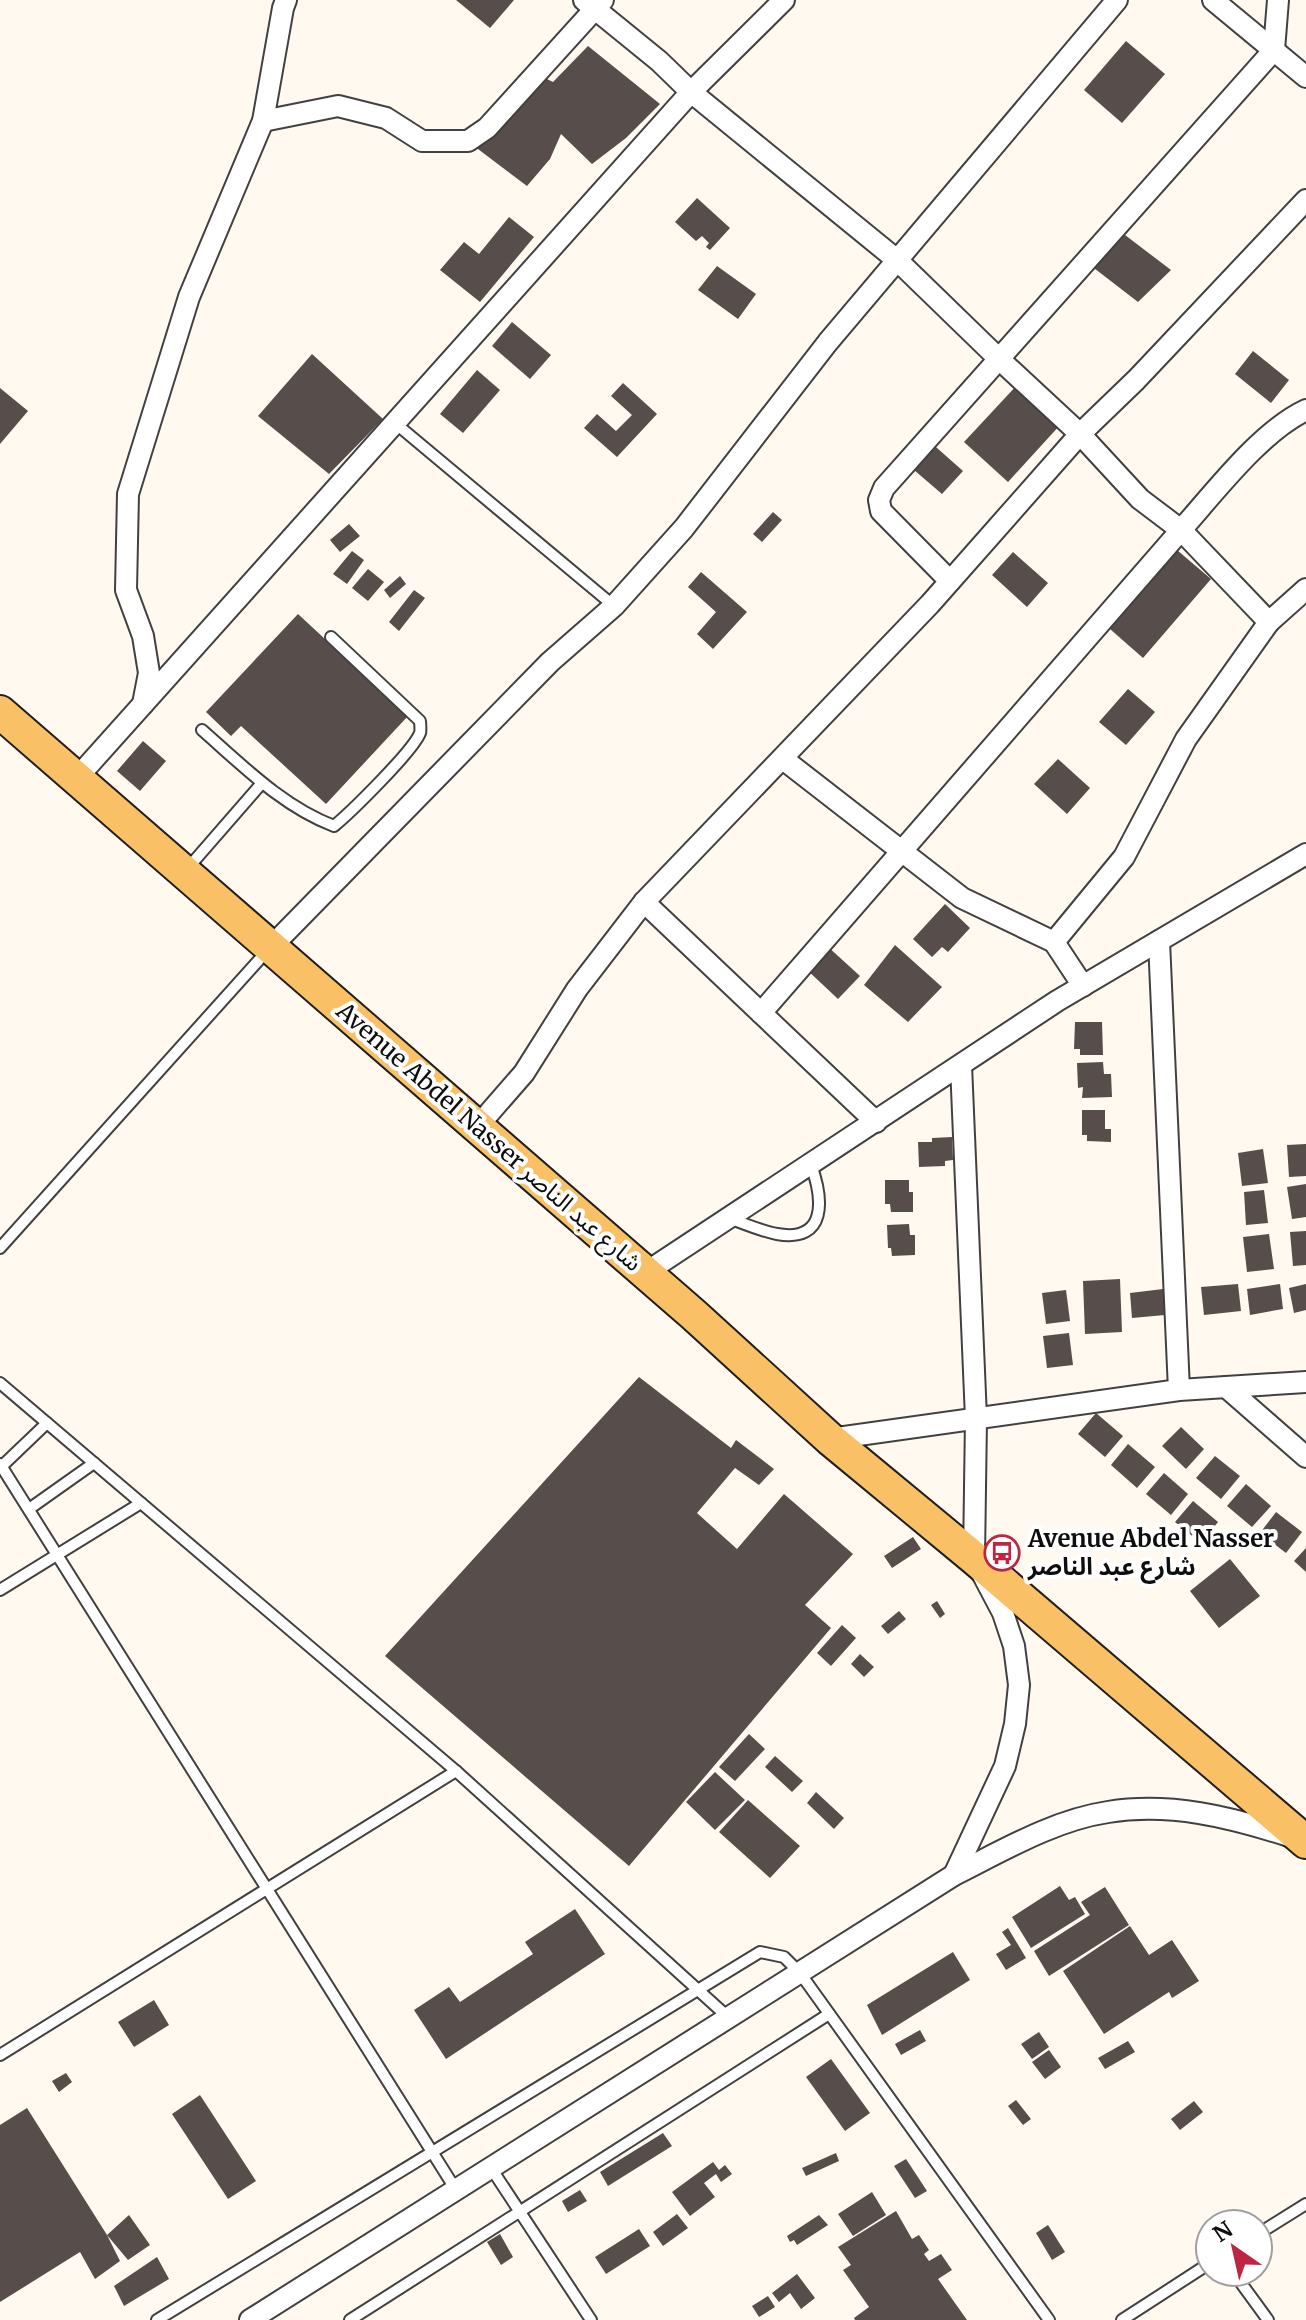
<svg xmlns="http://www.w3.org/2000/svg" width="1306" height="2320" viewBox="0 0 1306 2320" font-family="Merriweather,'Noto Sans Arabic',serif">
<rect width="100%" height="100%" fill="#fff9ef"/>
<g fill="#574d4a">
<path d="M456,0H514L490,28Z"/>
<path d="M1126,41L1165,74L1122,123L1084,90Z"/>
<path d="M588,46L660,104L626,138L592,164L561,134L550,159L527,186L474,146L539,75L553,82Z"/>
<path d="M697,198L730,228L710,250L706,247L709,243L702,236L696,241L675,222Z"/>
<path d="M509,217L534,237L480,302L440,270L464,242L479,254Z"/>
<path d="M1125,235L1171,270L1138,302L1090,265Z"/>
<path d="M717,266L756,294L738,319L698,290Z"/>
<path d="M512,322L551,355L530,379L492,346Z"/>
<path d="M1253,351L1289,380L1271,403L1235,374Z"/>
<path d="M312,354L383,419L329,474L258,416Z"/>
<path d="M477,370L500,390L463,433L440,414Z"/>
<path d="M623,383L657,414L617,457L584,428L597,414L616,431L632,415L611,396Z"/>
<path d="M1018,384L1061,424L1008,482L964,442Z"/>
<path d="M0,388L28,411L0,444Z"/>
<path d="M928,440L963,471L942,494L907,464Z"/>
<path d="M773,512L782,520L762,542L753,534Z"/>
<path d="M349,524L360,536L340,552L330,540Z"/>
<path d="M1177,550L1211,579L1143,658L1110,629Z"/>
<path d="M352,551L364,560L347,584L333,574Z"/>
<path d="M1013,552L1048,583L1027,607L992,575Z"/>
<path d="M368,569L384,582L368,601L352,588Z"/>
<path d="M701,572L747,612L713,649L697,634L716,612L688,587Z"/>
<path d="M400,576L406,584L390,598L384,590Z"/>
<path d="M414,590L425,598L399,631L389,622Z"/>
<path d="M298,614L408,716L326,804L241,726L231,736L206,712Z"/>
<path d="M1128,689L1155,712L1126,745L1099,722Z"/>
<path d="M143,741L166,761L140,791L117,771Z"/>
<path d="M1058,759L1090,788L1067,814L1034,784Z"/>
<path d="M945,904L970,928L948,952L942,947L932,957L913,939Z"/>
<path d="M826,945L860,976L838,999L805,968Z"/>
<path d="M895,945L942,987L908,1022L864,985Z"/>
<path d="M1075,1022H1102L1103,1055H1080V1049H1074Z"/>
<path d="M1103,1062L1104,1074H1111L1112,1097L1082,1098L1083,1087L1078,1088L1077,1063Z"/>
<path d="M1082,1110H1105V1129H1111V1142L1087,1141V1135H1082Z"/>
<path d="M952,1137L953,1160L945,1161V1166L919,1167L918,1142H932V1138Z"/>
<path d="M1306,1144V1176L1289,1177L1287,1145Z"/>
<path d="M1263,1149L1268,1183L1242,1186L1238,1153Z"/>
<path d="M885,1180H909V1192H913V1212H891L890,1204H885Z"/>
<path d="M1306,1184V1217L1292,1219L1287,1187Z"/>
<path d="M1264,1190L1268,1223L1246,1225L1244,1192Z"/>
<path d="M909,1224L910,1235H915V1255L892,1256L891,1248H888L887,1225Z"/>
<path d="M1306,1231V1265L1293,1266L1290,1232Z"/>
<path d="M1269,1234L1274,1269L1247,1272L1243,1237Z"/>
<path d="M1120,1279L1122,1332L1085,1334L1083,1281Z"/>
<path d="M1238,1284L1241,1311L1204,1315L1201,1287Z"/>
<path d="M1280,1284L1283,1309L1250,1315L1247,1289Z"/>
<path d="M1306,1284V1310L1294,1313L1289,1288Z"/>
<path d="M1163,1289L1165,1315L1132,1318L1130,1293Z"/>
<path d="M1066,1290L1070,1321L1046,1324L1042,1293Z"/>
<path d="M1069,1333L1073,1365L1047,1368L1043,1336Z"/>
<path d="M639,1377L731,1448L736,1440L774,1469L759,1485L735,1468L697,1513L737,1549L784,1494L853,1554L805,1605L831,1628L629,1866L385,1656Z"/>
<path d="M1096,1413L1123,1436L1105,1457L1078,1434Z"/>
<path d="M1181,1427L1204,1449L1186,1469L1162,1446Z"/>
<path d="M1128,1444L1155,1467L1137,1488L1111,1465Z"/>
<path d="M1215,1456L1240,1476L1221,1499L1196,1478Z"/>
<path d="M1164,1473L1188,1494L1171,1515L1146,1494Z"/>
<path d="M1246,1484L1271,1506L1252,1527L1227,1506Z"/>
<path d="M1193,1501L1218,1522L1201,1543L1175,1522Z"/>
<path d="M1276,1512L1302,1532L1286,1553L1260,1533Z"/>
<path d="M913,1537L921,1549L892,1568L884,1556Z"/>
<path d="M1306,1548V1572L1294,1561Z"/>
<path d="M1230,1559L1260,1596L1219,1628L1190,1591Z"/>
<path d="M937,1601L945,1614L940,1618L931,1605Z"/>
<path d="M899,1611L906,1619L888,1634L881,1626Z"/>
<path d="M842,1625L856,1638L831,1666L817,1653Z"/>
<path d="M860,1654L874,1667L864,1677L851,1664Z"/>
<path d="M749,1734L765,1749L735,1781L719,1767Z"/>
<path d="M775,1756L803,1781L792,1792L765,1767Z"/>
<path d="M715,1772L745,1800L715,1830L686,1802Z"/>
<path d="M816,1792L844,1818L834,1829L807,1803Z"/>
<path d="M748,1800L800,1846L770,1878L719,1832Z"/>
<path d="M1060,1886L1069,1900L1075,1897L1085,1914L1031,1948L1012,1917Z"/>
<path d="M1105,1887L1129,1925L1049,1976L1034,1951L1090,1915L1081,1902Z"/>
<path d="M575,1909L605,1954L446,2059L414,2010L449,1987L460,2002L533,1954L525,1942Z"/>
<path d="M1130,1926L1149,1955L1172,1940L1199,1981L1172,1998L1169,1992L1104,2034L1063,1971Z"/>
<path d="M1008,1928L1026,1958L1006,1970L996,1954L1011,1945L1002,1932Z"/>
<path d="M953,1952L970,1980L882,2035L867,2005Z"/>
<path d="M154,2000L169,2025L134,2047L118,2022Z"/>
<path d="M920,2030L926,2041L901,2055L895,2044Z"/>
<path d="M1039,2032L1049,2047L1032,2059L1021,2044Z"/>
<path d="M1128,2041L1135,2052L1105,2069L1098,2058Z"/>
<path d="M1049,2050L1061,2067L1045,2079L1032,2062Z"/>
<path d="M831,2059L870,2113L845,2131L806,2077Z"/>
<path d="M66,2073L72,2082L59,2092L52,2081Z"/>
<path d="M200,2095L256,2181L228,2199L172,2114Z"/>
<path d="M1016,2100L1031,2119L1023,2125L1008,2106Z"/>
<path d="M1194,2101L1203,2112L1180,2130L1171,2119Z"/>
<path d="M27,2108L107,2235L129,2215L150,2245L128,2260L107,2235L120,2261L95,2279L80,2252L0,2302V2125Z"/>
<path d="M663,2133L672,2146L608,2186L600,2172Z"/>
<path d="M836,2153L839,2161L806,2176L802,2168Z"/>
<path d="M906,2159L927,2191L915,2198L894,2166Z"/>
<path d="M713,2162L719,2170L725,2165L732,2174L721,2182L716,2174L704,2183L715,2197L690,2216L672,2192Z"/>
<path d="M580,2190L587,2201L568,2212L562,2201Z"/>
<path d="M872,2192L886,2215L853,2236L838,2214Z"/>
<path d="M896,2211L912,2239L919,2235L929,2250L924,2254L929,2261L941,2254L952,2270L938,2279L967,2320H855L854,2318L869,2307L843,2270L851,2265L838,2247Z"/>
<path d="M677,2214L688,2228L663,2246L653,2232Z"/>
<path d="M819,2215L828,2225L797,2245L794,2240L790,2242L787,2236Z"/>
<path d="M1048,2225L1065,2252L1052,2260L1036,2233Z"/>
<path d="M639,2229L650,2246L606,2274L595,2257Z"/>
<path d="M500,2234L513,2257L501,2265L487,2242Z"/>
<path d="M157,2257L169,2279L124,2306L114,2286Z"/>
<path d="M797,2274L815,2298L801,2309L790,2293L779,2302L772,2293Z"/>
<path d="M768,2296L775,2307L759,2317L752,2306Z"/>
</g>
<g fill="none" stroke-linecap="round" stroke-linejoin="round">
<defs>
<g id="service">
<path d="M395,423L614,606"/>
<path d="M202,730C242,765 283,807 334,826C351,812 413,751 420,733C421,730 420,723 420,721L331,637"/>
<path d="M188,868L262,783"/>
<path d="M729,1218C745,1224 761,1231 777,1234C828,1243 823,1198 811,1165"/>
<path d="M0,1248L267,951"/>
<path d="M0,1383L456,1771L729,2018"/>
<path d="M0,1464L456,2190"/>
<path d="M0,1468L47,1423"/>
<path d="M29,1509L94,1463"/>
<path d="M0,1590L141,1503"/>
<path d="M0,2055L456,1771"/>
<path d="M491,2168L591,2320"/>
<path d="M1258,2234L1306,2204"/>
<path d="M1233,2272L1268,2320"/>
<path d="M157,2320L760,1952L784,1957L800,1973L1049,2320"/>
<path d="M350,2320L829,2014"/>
<path d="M1122,2320L1210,2263"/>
</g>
<g id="minor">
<path d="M584,0L659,61L691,92L897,260L998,358L1080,434L1140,499L1181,530L1269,622L1306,589"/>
<path d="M1213,0L1306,77"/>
<path d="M263,121L338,106L386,118L422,141H468L487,128L603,0"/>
<path d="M950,581L881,511L879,500L884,488L1274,50L1278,0"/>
<path d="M143,704L149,673L143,636L126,590L128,494L189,297L263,121L283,8L286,0"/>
<path d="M783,759L962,898L1054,942"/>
<path d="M76,779L691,92L784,0"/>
<path d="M644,902L876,1122"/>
<path d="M1159,941L1179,1390"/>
<path d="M271,947L550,662L614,606L684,528L828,342L1117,0"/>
<path d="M1083,986L1054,942L1124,857L1186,739L1269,622"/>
<path d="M761,1013L1181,530C1214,493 1261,431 1306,410"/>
<path d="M477,1127L524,1073L577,989L644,902L930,604L1080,434L1136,380L1306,200"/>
<path d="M645,1273L1057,1001L1306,854"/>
<path d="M1226,1387L1306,1457"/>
<path d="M830,1439L1179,1390L1306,1382"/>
<path d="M954,1875L1005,1766L1015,1724L1019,1685L1014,1646L1003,1613L974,1558L976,1418L961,1065"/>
<path d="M250,2320L954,1875C1002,1851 1054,1820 1108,1812C1170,1802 1230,1817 1289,1836"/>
</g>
<path id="primary" d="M0,712L694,1315L830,1439L974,1558L1306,1842"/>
</defs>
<use href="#service" stroke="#414141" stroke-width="14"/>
<use href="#minor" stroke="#414141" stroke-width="24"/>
<use href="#primary" stroke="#1f1f1f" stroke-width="36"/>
<use href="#service" stroke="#fff" stroke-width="10"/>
<use href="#minor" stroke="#fff" stroke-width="20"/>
<use href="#primary" stroke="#f9c065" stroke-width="32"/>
</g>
<defs>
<symbol id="bus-ring" viewBox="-11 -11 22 22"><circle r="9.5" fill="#fff" stroke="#be2541" stroke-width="1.5"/><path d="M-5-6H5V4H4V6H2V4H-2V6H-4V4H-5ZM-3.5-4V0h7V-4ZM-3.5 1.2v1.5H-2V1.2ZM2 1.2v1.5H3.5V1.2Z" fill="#be2541"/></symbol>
</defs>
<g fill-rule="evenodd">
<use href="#bus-ring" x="982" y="1533" width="40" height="40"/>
</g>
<g text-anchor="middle" stroke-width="8" stroke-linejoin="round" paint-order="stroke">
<g font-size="24" fill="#0e0e0e" stroke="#fff">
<text transform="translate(489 1137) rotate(41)" y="8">Avenue Abdel Nasser شارع عبد الناصر</text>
</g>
<g font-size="24" font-weight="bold" fill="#0e0e0e" stroke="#fff" text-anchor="start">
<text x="1028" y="1547">Avenue Abdel Nasser<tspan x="1028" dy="28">شارع عبد الناصر</tspan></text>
</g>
</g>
<g transform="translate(1234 2248) rotate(326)"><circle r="38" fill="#ffffff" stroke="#9f9f9f" stroke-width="2"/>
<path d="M0-6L14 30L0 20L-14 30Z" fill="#be2541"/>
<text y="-12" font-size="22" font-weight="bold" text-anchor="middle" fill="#0e0e0e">N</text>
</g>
</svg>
